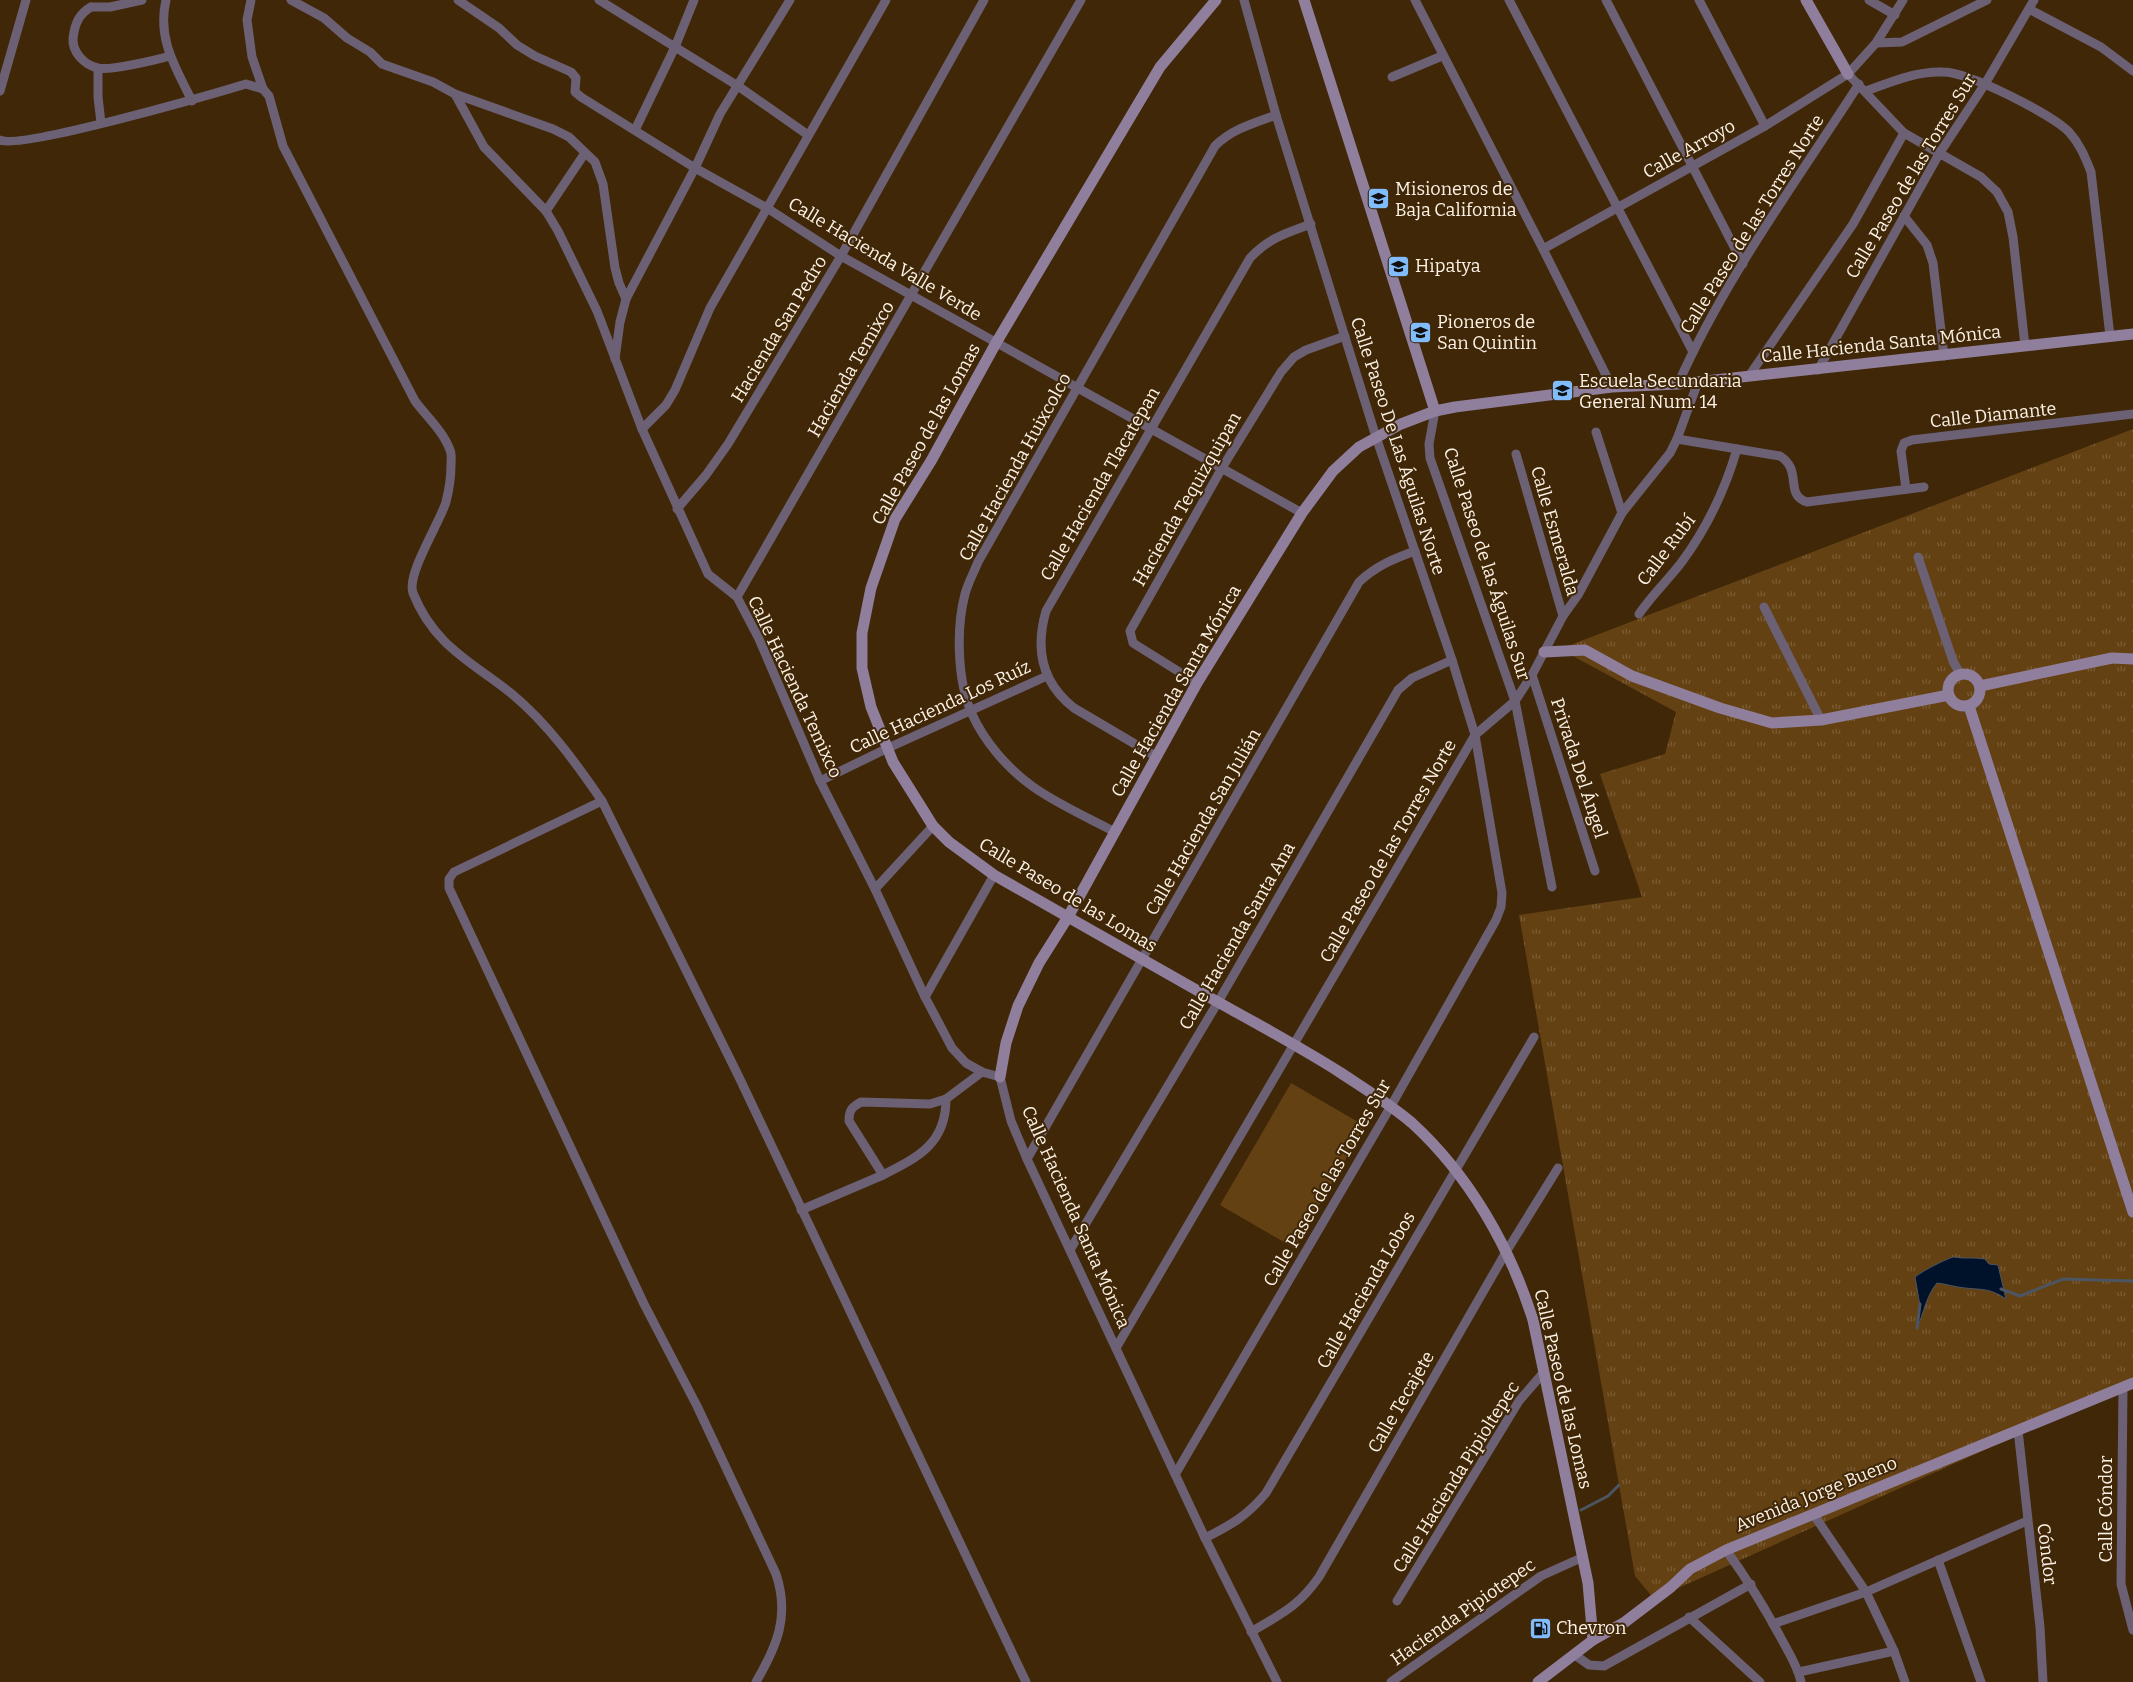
<svg xmlns="http://www.w3.org/2000/svg" width="2133" height="1682" viewBox="0 0 2133 1682" font-family="Bitter,serif">
<defs>
<pattern id="grass-tufts" width="24" height="20" patternUnits="userSpaceOnUse" patternTransform="scale(1.25)"><rect width="24" height="20" fill="#644113"/><path d="M3 7l-1-3M5 7V3M7 7l1-3M15 17l-1-3M17 17v-4M19 17l1-3" fill="none" stroke="#7b5d35"/></pattern>
</defs>
<rect width="100%" height="100%" fill="#3f2708"/>
<path fill="url(#grass-tufts)" d="M2133,429V1383L1654,1599L1635,1576L1519,915L1642,897L1600,774L1665,754L1676,712L1560,649Z"/>
<path fill="#644113" d="M1291,1083L1365,1126L1294,1248L1220,1205Z"/>
<path fill="#00122a" stroke="#4c5562" d="M1953,1257C1964,1259 1975,1257 1985,1259L1989,1264L1998,1265L2006,1299C1990,1288 1983,1290 1965,1288C1955,1287 1946,1284 1937,1283C1926,1296 1924,1313 1917,1328L1920,1306L1915,1277C1924,1270 1942,1261 1953,1257Z"/>
<g fill="none" stroke-linecap="round" stroke-linejoin="round">
<g stroke="#4c5562" stroke-width="3">
<path d="M2001,1289L2020,1296L2063,1279L2133,1281"/>
<path d="M1917,1328L1920,1304"/>
<path d="M1581,1510L1608,1496L1619,1485"/>
</g>
<g stroke="#6c6174" stroke-width="9">
<path d="M166,0C157,39 175,66 192,101"/>
<path d="M251,0L247,20L252,57L263,89L269,96L283,146L415,401C427,417 443,431 450,450C452,454 451,460 451,465C451,477 449,490 446,502C440,522 406,575 413,593C434,646 472,662 512,694C548,724 576,763 602,801L738,1075L1026,1682"/>
<path d="M291,0L324,18L347,38L370,52L382,64L433,82L455,94L553,129L569,137L595,162L603,184L615,268L619,283L626,299"/>
<path d="M458,0L499,28L517,45L535,56L571,72L576,78L575,92L581,97L695,168L767,208L841,256L1302,513"/>
<path d="M599,0L738,86L808,135"/>
<path d="M1415,0L1543,249L1612,387"/>
<path d="M1509,0L1693,352"/>
<path d="M1606,0L1743,264"/>
<path d="M1699,0L1765,126"/>
<path d="M1869,0L1895,15"/>
<path d="M91,7C79,14 75,23 73,38C72,52 84,65 98,68C109,71 156,60 170,56"/>
<path d="M91,7H110L142,0"/>
<path d="M2029,9L2101,47L2133,71"/>
<path d="M1876,43L1902,42L1987,0"/>
<path d="M98,69V97L101,123"/>
<path d="M1848,74L1904,133L1981,177L1997,192L2008,212L2013,237L2025,346"/>
<path d="M1392,77L1442,56"/>
<path d="M0,91L26,0"/>
<path d="M1866,91C1891,82 1916,71 1943,72C1969,72 2051,114 2069,132C2080,144 2085,157 2091,172L2110,336"/>
<path d="M455,94L484,147L546,211L558,231L597,311L642,429L708,574L737,597L759,639L820,781L875,889L925,997L952,1048L966,1063L982,1072L1000,1077L1011,1121L1027,1159L1205,1538L1277,1682"/>
<path d="M635,130L675,47L694,0"/>
<path d="M0,140C20,150 213,94 246,84L263,89"/>
<path d="M546,211L585,153"/>
<path d="M1904,216L1927,245L1933,263L1944,356"/>
<path d="M1543,249L1765,126L1848,74L1876,43L1903,0"/>
<path d="M615,359L620,322L626,299L695,168L720,114L790,0"/>
<path d="M1818,370L1939,154L1985,84L2034,0"/>
<path d="M1749,376L1853,224L1904,133"/>
<path d="M1678,384C1725,278 1796,182 1859,84"/>
<path d="M1435,411L1429,444L1430,458L1515,701L1552,887"/>
<path d="M642,429L666,405L675,390L710,308L886,0"/>
<path d="M1596,432L1622,513"/>
<path d="M1677,439L1780,456C1803,470 1784,495 1807,502L1924,487"/>
<path d="M1516,454L1563,616"/>
<path d="M1906,489L1901,451L1904,443L1912,440L2133,414"/>
<path d="M677,509L706,475L728,444L841,256L984,0"/>
<path d="M1918,557L1953,661L1960,674"/>
<path d="M737,597L1081,0"/>
<path d="M1764,607L1821,720"/>
<path d="M1639,614C1652,595 1667,581 1681,563C1707,528 1725,490 1737,449"/>
<path d="M1532,675L1595,871"/>
<path d="M1197,683L1133,643L1130,631L1222,468L1281,372L1294,357L1306,350L1345,336"/>
<path d="M1157,757L1074,708C1042,683 1035,649 1046,611L1250,258C1269,238 1286,233 1311,224"/>
<path d="M820,781L888,748L1047,676"/>
<path d="M602,801L454,872L449,879V888L644,1304L697,1406L776,1574C790,1616 777,1646 756,1682"/>
<path d="M1115,832C1089,818 1055,803 1032,786C1007,768 984,741 972,714C957,681 956,628 965,594C968,583 974,572 978,562L1215,146C1232,129 1254,123 1276,115"/>
<path d="M875,889L933,826"/>
<path d="M925,997L994,875"/>
<path d="M1027,1159L1359,582C1376,566 1393,559 1415,551"/>
<path d="M883,1175C919,1157 946,1143 946,1099"/>
<path d="M801,1210L883,1175L849,1121C849,1110 852,1107 861,1102L930,1104L946,1099L982,1072"/>
<path d="M1070,1250L1218,1002L1398,690L1412,678L1452,660"/>
<path d="M1116,1348L1475,735L1515,701L1532,675L1563,616L1578,595L1622,513L1670,453L1677,439L1698,382"/>
<path d="M2123,1388L2121,1584L2133,1630"/>
<path d="M2018,1430L2040,1627L2043,1682"/>
<path d="M1176,1473L1391,1106L1496,920L1501,907L1502,893L1475,735L1452,660L1376,437L1276,115L1244,0"/>
<path d="M1814,1515L1866,1592L1894,1651L1905,1682"/>
<path d="M1205,1538C1231,1525 1247,1516 1266,1493L1534,1037"/>
<path d="M1726,1550C1747,1579 1765,1608 1782,1640C1789,1653 1798,1667 1801,1682"/>
<path d="M1938,1560L1981,1682"/>
<path d="M1397,1601L1519,1401L1544,1372"/>
<path d="M1689,1617L1760,1682"/>
<path d="M1773,1624L1866,1592L2027,1521"/>
<path d="M1251,1632C1281,1614 1298,1607 1319,1577L1506,1252L1558,1168"/>
<path d="M1575,1655L1589,1665L1604,1666L1751,1584"/>
<path d="M1799,1672L1894,1651"/>
<path d="M1391,1682L1541,1576L1581,1558"/>
</g>
<g stroke="#8f7f9c" stroke-width="11">
<path d="M1216,0L1160,67L996,343L931,461L895,519L871,588L862,633V668L871,707L893,762L933,826L949,842L994,875C1065,915 1136,956 1207,996C1252,1021 1297,1045 1341,1073C1365,1089 1390,1104 1412,1123C1469,1175 1510,1247 1533,1320L1588,1583L1593,1640"/>
<path d="M1304,0L1435,411"/>
<path d="M1806,0L1848,74"/>
<path d="M1544,652L1585,650L1632,676L1720,708L1772,723L1821,720L1949,695"/>
<circle cx="1964" cy="690" r="16"/>
<path d="M1980,686L2112,658L2133,659"/>
<path d="M1969,706L2133,1212"/>
<path d="M1000,1077L1006,1043L1018,1006L1039,963L1068,917L1197,683L1302,513L1333,471L1359,447L1401,424L1435,411L1455,407L1612,387L1678,384L2133,334"/>
<path d="M1538,1682L1593,1640L1625,1622L1671,1587L1690,1569L1726,1550L2133,1383"/>
</g>
</g>
<defs>
<symbol id="school-square" viewBox="-11 -11 22 22"><rect x="-9" y="-9" width="18" height="18" rx="4" fill="#81bdfa" stroke="#3f2708"/><path d="M0-5L7-2L0 1L-7-2ZM-4 1L0 2.5L4 1V4Q0 6-4 4Z" fill="#111"/></symbol>
<symbol id="fuel-square" viewBox="-11 -11 22 22"><rect x="-9" y="-9" width="18" height="18" rx="4" fill="#81bdfa" stroke="#3f2708"/><path d="M-5.5-6h7V0h2V4h1.3V-2.5L3-4.5l.8-.8L6-3V5H2.5V1h-1V6h-7ZM-4.2-4.7v3.2H.2V-4.7Z" fill="#111"/></symbol>
</defs>
<g fill-rule="evenodd">
<use href="#school-square" x="1366" y="186" width="25" height="25"/>
<use href="#school-square" x="1386" y="254" width="25" height="25"/>
<use href="#school-square" x="1408" y="320" width="25" height="25"/>
<use href="#school-square" x="1550" y="378" width="25" height="25"/>
<use href="#fuel-square" x="1528" y="1616" width="25" height="25"/>
</g>
<g text-anchor="middle" stroke-width="4" stroke-linejoin="round" paint-order="stroke">
<g font-size="18" fill="#fdf2e5" stroke="#3f2708">
<text transform="translate(1689 149) rotate(-29)" y="6">Calle Arroyo</text>
<text transform="translate(1911 176) rotate(-59)" y="6">Calle Paseo de las Torres Sur</text>
<text transform="translate(1752 224) rotate(-58)" y="6">Calle Paseo de las Torres Norte</text>
<text transform="translate(885 259) rotate(31)" y="6">Calle Hacienda Valle Verde</text>
<text transform="translate(779 329) rotate(-59)" y="6">Hacienda San Pedro</text>
<text transform="translate(1881 344) rotate(-6)" y="6">Calle Hacienda Santa Mónica</text>
<text transform="translate(851 369) rotate(-60)" y="6">Hacienda Temixco</text>
<text transform="translate(1993 415) rotate(-6)" y="6">Calle Diamante</text>
<text transform="translate(926 434) rotate(-61)" y="6">Calle Paseo de las Lomas</text>
<text transform="translate(1398 446) rotate(72)" y="6">Calle Paseo De Las Águilas Norte</text>
<text transform="translate(1015 467) rotate(-61)" y="6">Calle Hacienda Huixcolco</text>
<text transform="translate(1100 484) rotate(-60)" y="6">Calle Hacienda Tlacatepan</text>
<text transform="translate(1187 499) rotate(-60)" y="6">Hacienda Tequizquipan</text>
<text transform="translate(1555 531) rotate(74)" y="6">Calle Esmeralda</text>
<text transform="translate(1666 550) rotate(-53)" y="6">Calle Rubí</text>
<text transform="translate(1487 564) rotate(72)" y="6">Calle Paseo de las Águilas Sur</text>
<text transform="translate(795 687) rotate(65)" y="6">Calle Hacienda Temixco</text>
<text transform="translate(1176 691) rotate(-60)" y="6">Calle Hacienda Santa Mónica</text>
<text transform="translate(940 707) rotate(-25)" y="6">Calle Hacienda Los Ruíz</text>
<text transform="translate(1579 768) rotate(72)" y="6">Privada Del Ángel</text>
<text transform="translate(1203 822) rotate(-60)" y="6">Calle Hacienda San Julián</text>
<text transform="translate(1388 851) rotate(-60)" y="6">Calle Paseo de las Torres Norte</text>
<text transform="translate(1068 895) rotate(31)" y="6">Calle Paseo de las Lomas</text>
<text transform="translate(1237 936) rotate(-60)" y="6">Calle Hacienda Santa Ana</text>
<text transform="translate(1327 1183) rotate(-60)" y="6">Calle Paseo de las Torres Sur</text>
<text transform="translate(1076 1217) rotate(66)" y="6">Calle Hacienda Santa Mónica</text>
<text transform="translate(1366 1290) rotate(-60)" y="6">Calle Hacienda Lobos</text>
<text transform="translate(1563 1389) rotate(77)" y="6">Calle Paseo de las Lomas</text>
<text transform="translate(1401 1402) rotate(-60)" y="6">Calle Tecajete</text>
<text transform="translate(1456 1477) rotate(-58)" y="6">Calle Hacienda Pipioltepec</text>
<text transform="translate(1816 1494) rotate(-22)" y="6">Avenida Jorge Bueno</text>
<text transform="translate(2106 1509) rotate(-90)" y="6">Calle Cóndor</text>
<text transform="translate(2047 1554) rotate(83)" y="6">Cóndor</text>
<text transform="translate(1463 1612) rotate(-35)" y="6">Hacienda Pipiotepec</text>
</g>
<g font-size="18" fill="#fdf2e5" stroke="#3f2708" text-anchor="start">
<text x="1395" y="195">Misioneros de<tspan x="1395" dy="21">Baja California</tspan></text>
<text x="1415" y="272">Hipatya</text>
<text x="1437" y="328">Pioneros de<tspan x="1437" dy="21">San Quintin</tspan></text>
<text x="1579" y="387">Escuela Secundaria<tspan x="1579" dy="21">General Num. 14</tspan></text>
<text x="1556" y="1634">Chevron</text>
</g>
</g>
</svg>
